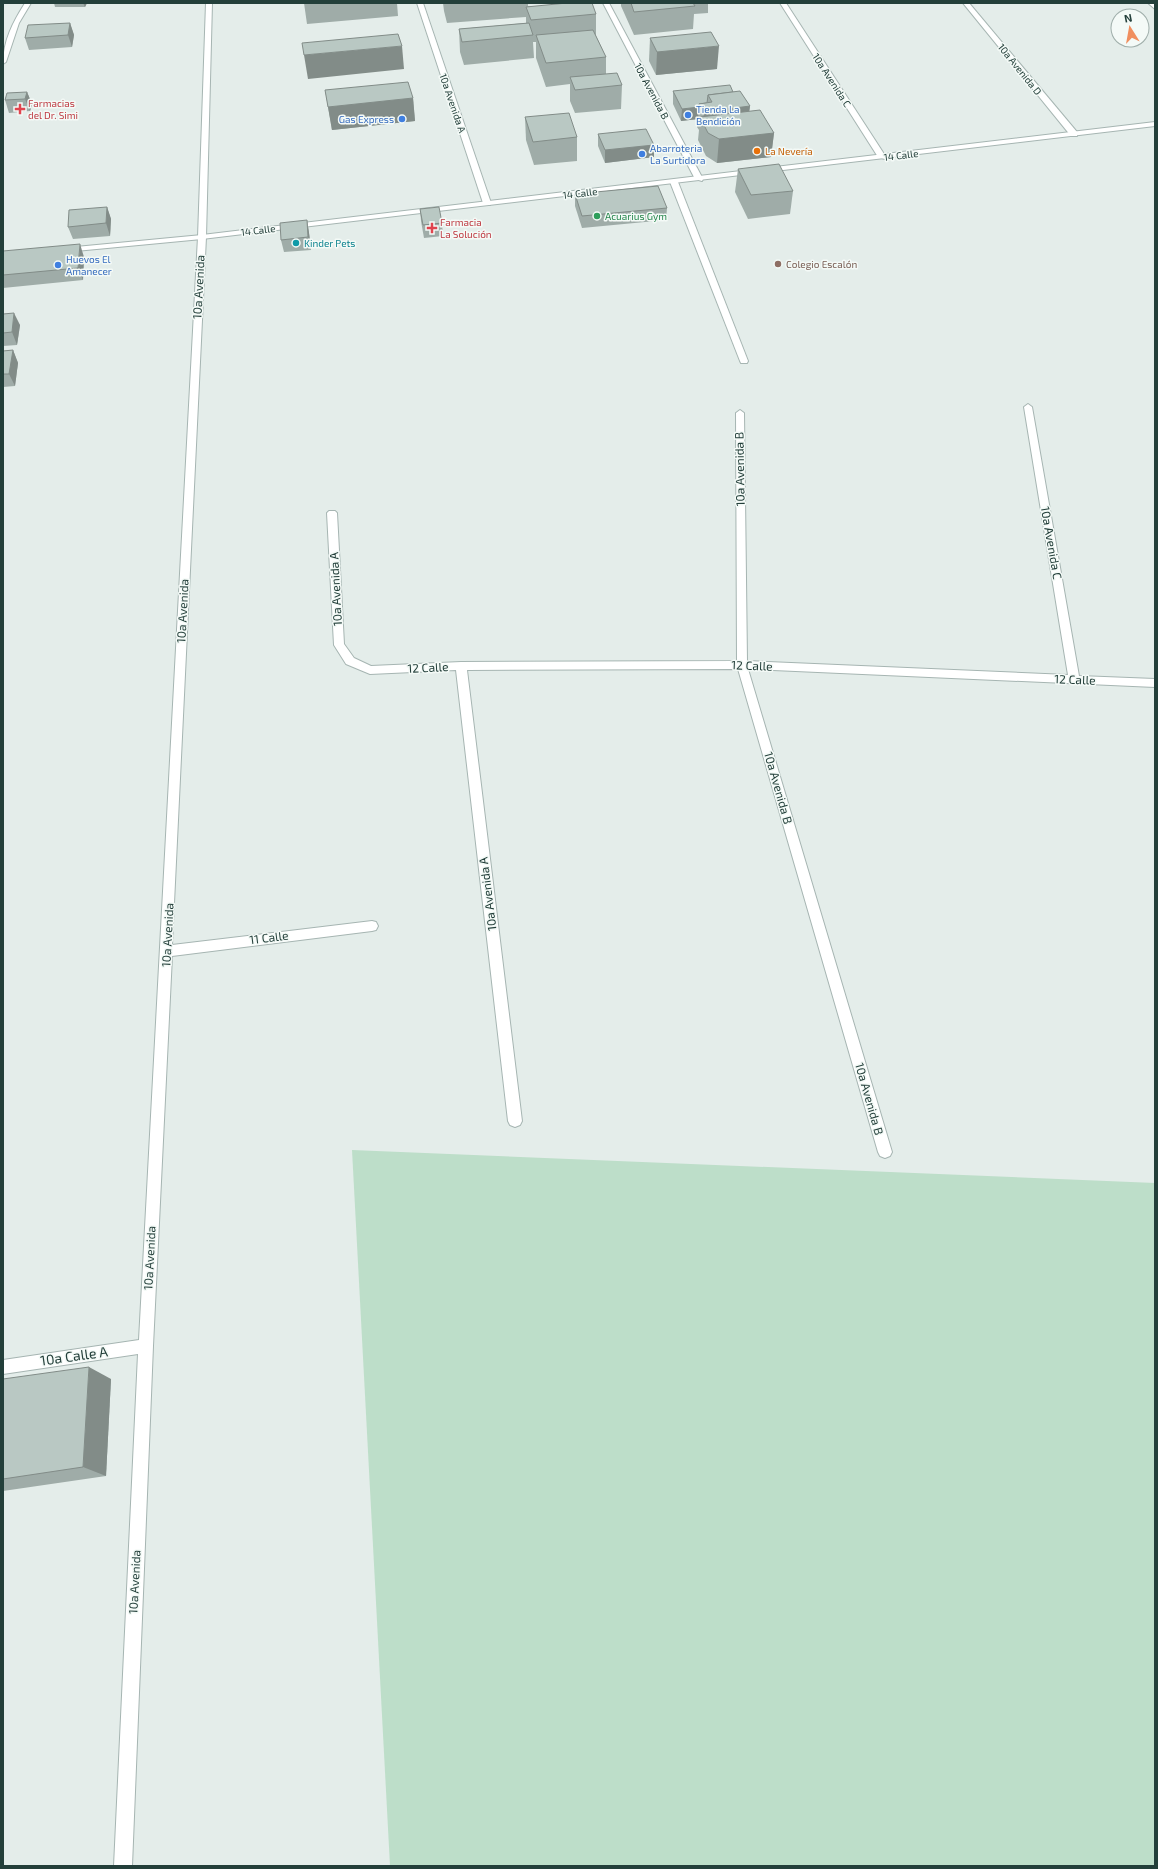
<svg xmlns="http://www.w3.org/2000/svg" width="1158" height="1869" viewBox="0 0 1158 1869" font-family="'Exo 2',sans-serif">
<rect width="100%" height="100%" fill="#e4edea"/>
<path fill="#bddec9" d="M352,1150L1155,1183V1866H390Z"/>
<g fill="none" stroke-linecap="round" stroke-linejoin="round">
<defs>
<path id="service" d="M671,180L678,182L748,361L747,363H741L740,361L670,182Z"/>
<g id="minor">
<path d="M206,3H212L206,237L172,945L372,921L376,922L378,926L376,930L372,931L172,956L153,1346L132,1866H114L138,1354L3,1374V1360L139,1340L198,237Z"/>
<path d="M417,3H423L491,203L490,205L483,203Z"/>
<path d="M603,3H609L703,179L702,181L695,179Z"/>
<path d="M780,3H786L886,157L885,159L878,157Z"/>
<path d="M963,3H969L1077,132V136H1071Z"/>
<path d="M1148,3H1155V9Z"/>
<path d="M1028,404L1032,407L1079,676L1155,679V687L748,669L892,1152L890,1156L885,1158L880,1156L878,1152L738,669L467,670L522,1121L520,1125L515,1127L510,1125L508,1121L456,670L370,674L346,664L334,645L327,513L329,511H335L337,513L344,644L354,658L371,666L461,662L737,661L736,413L740,410L744,413L747,661L1068,675L1024,407Z"/>
</g>
<g id="tertiary">
<path d="M25,3H31L19,23L6,62L3,64C3,41 13,22 25,3Z"/>
<path d="M1155,122V126L202,239L65,252L61,250L65,248L202,235Z"/>
</g>
</defs>
<use href="#service" stroke="#a6b5b2" stroke-width="2"/>
<use href="#minor" stroke="#a6b5b2" stroke-width="2"/>
<use href="#tertiary" stroke="#a6b5b2" stroke-width="2"/>
<use href="#service" fill="#fff" fill-rule="evenodd"/>
<use href="#minor" fill="#fff" fill-rule="evenodd"/>
<use href="#tertiary" fill="#fff" fill-rule="evenodd"/>
</g>
<g fill="#9faca8">
<path d="M54,3H87L85,7H55Z"/>
<path d="M304,3H397L398,16L307,24Z"/>
<path d="M443,3H528V6L596,14V36L606,57V74L622,85L621,109L575,113L570,101V84L546,87L536,58V42H533L534,58L464,65L460,52L459,29L526,23V17L447,23L444,11Z"/>
<path d="M621,3H708V13L694,14L693,29L634,35L621,6Z"/>
<path d="M70,23L74,35L72,47L29,50L25,38Z"/>
<path d="M650,38L717,69L656,75L649,61Z"/>
<path d="M325,90L413,98L415,121L332,130Z"/>
<path d="M673,91L733,92L750,106L749,111L774,133L771,157L717,163L706,156L698,140L699,130L697,127L698,119L681,121L673,104Z"/>
<path d="M27,92L32,104L30,111L9,113L5,100Z"/>
<path d="M525,117L577,137V161L534,165L526,140Z"/>
<path d="M598,134L654,145V157L605,163L598,146Z"/>
<path d="M738,169L793,191L790,214L748,219L735,192Z"/>
<path d="M575,194L667,208L666,220L582,228L575,206Z"/>
<path d="M107,207L111,219L110,236L73,239L68,227Z"/>
<path d="M420,209L442,223L443,236L424,238L421,221Z"/>
<path d="M307,220L309,233L311,250L284,252L281,240Z"/>
<path d="M3,251L84,257L83,280L3,288Z"/>
<path d="M3,314L20,325L17,345L3,346Z"/>
<path d="M13,350L18,363L15,386L3,387V351Z"/>
<path d="M3,1379H111L106,1476L3,1491Z"/>
</g>
<g fill="#828c88">
<path d="M83,3H87L85,7Z"/>
<path d="M70,23L74,35L72,47L68,35Z"/>
<path d="M402,46L404,69L308,79L304,55Z"/>
<path d="M719,46L717,69L656,75L657,52Z"/>
<path d="M27,92L32,104L30,111L25,99Z"/>
<path d="M413,98L415,121L332,130L328,107Z"/>
<path d="M750,106L747,130L703,122L704,112Z"/>
<path d="M699,107L698,119L681,121L682,109Z"/>
<path d="M774,133L771,157L717,163L719,139Z"/>
<path d="M654,145V157L605,163V150Z"/>
<path d="M107,207L111,219L110,236L106,223Z"/>
<path d="M307,220L309,233L311,250L308,237Z"/>
<path d="M80,244L84,257L83,280L78,268Z"/>
<path d="M14,313L20,325L17,345L12,332Z"/>
<path d="M13,350L18,363L15,386L9,374Z"/>
<path d="M89,1367L111,1379L106,1476L83,1467Z"/>
</g>
<g fill="#b9c8c3" stroke="#828c88">
<path d="M567,3H592L596,14L531,20L526,7Z"/>
<path d="M631,3H693L695,6L634,12Z"/>
<path d="M70,23L68,35L25,38L28,25Z"/>
<path d="M529,23L533,35L462,42L459,29Z"/>
<path d="M593,30L606,57L546,63L536,35Z"/>
<path d="M711,32L719,46L657,52L650,38Z"/>
<path d="M398,34L402,46L304,55L302,43Z"/>
<path d="M617,73L622,85L575,90L570,77Z"/>
<path d="M408,82L413,98L328,107L325,90Z"/>
<path d="M730,85L733,92L708,95L707,103L699,104V107L682,109L673,91Z"/>
<path d="M740,91L750,106L704,112L699,104L712,102L708,95Z"/>
<path d="M27,92L25,99L5,100L7,93Z"/>
<path d="M760,110L774,133L719,139L708,133L700,117Z"/>
<path d="M569,113L577,137L533,142L525,117Z"/>
<path d="M646,129L654,145L605,150L598,134Z"/>
<path d="M779,164L793,191L751,195L738,169Z"/>
<path d="M658,186L667,208L582,216L575,194Z"/>
<path d="M107,207L106,223L68,227L69,210Z"/>
<path d="M439,207L442,223L423,225L420,209Z"/>
<path d="M307,220L308,237L281,240L280,223Z"/>
<path d="M80,244L78,268L3,275V251Z"/>
<path d="M14,313L12,332L3,333V314Z"/>
<path d="M13,350L9,374H3V351Z"/>
<path d="M89,1367L83,1467L3,1479V1379Z"/>
</g>
<g fill="#e0444e" stroke="#f4faf7" stroke-width="1.5">
<path d="M18 103h4v4h4v4h-4v4h-4v-4h-4v-4h4z"/>
<path d="M430 222h4v4h4v4h-4v4h-4v-4h-4v-4h4z"/>
</g>
<g fill="#3f7fe0" stroke="#f4faf7" stroke-width="1.5">
<circle cx="688" cy="115" r="4"/>
<circle cx="402" cy="119" r="4"/>
<circle cx="642" cy="154" r="4"/>
<circle cx="58" cy="265" r="4"/>
</g>
<circle fill="#e8710a" stroke="#f4faf7" stroke-width="1.5" cx="757" cy="151" r="4"/>
<circle fill="#2e9e5b" stroke="#f4faf7" stroke-width="1.5" cx="597" cy="216" r="4"/>
<circle fill="#0f9aa8" stroke="#f4faf7" stroke-width="1.5" cx="296" cy="243" r="4"/>
<circle fill="#8d6e63" stroke="#f4faf7" stroke-width="1.5" cx="778" cy="264" r="4"/>
<g text-anchor="middle" stroke-width="3" stroke-linejoin="round" paint-order="stroke">
<g font-size="10" fill="#233f3a" stroke="#f4faf7">
<text transform="translate(1020 69) rotate(51)" y="4">10a Avenida D</text>
<text transform="translate(832 80) rotate(57)" y="4">10a Avenida C</text>
<text transform="translate(652 91) rotate(62)" y="4">10a Avenida B</text>
<text transform="translate(453 103) rotate(71)" y="4">10a Avenida A</text>
<text transform="translate(901 155) rotate(-7)" y="4">14 Calle</text>
<text transform="translate(580 193) rotate(-7)" y="4">14 Calle</text>
<text transform="translate(258 230) rotate(-7)" y="4">14 Calle</text>
</g>
<g font-size="10" fill="#be3a42" stroke="#f4faf7" text-anchor="start">
<text x="28" y="107">Farmacias<tspan x="28" dy="12">del Dr. Simi</tspan></text>
<text x="440" y="226">Farmacia<tspan x="440" dy="12">La Solución</tspan></text>
</g>
<g font-size="10" fill="#366cbe" stroke="#f4faf7" text-anchor="start">
<text x="696" y="113">Tienda La<tspan x="696" dy="12">Bendición</tspan></text>
<text x="394" y="123" text-anchor="end">Gas Express</text>
<text x="650" y="152">Abarroteria<tspan x="650" dy="12">La Surtidora</tspan></text>
<text x="66" y="263">Huevos El<tspan x="66" dy="12">Amanecer</tspan></text>
</g>
<g font-size="10" fill="#c56008" stroke="#f4faf7" text-anchor="start">
<text x="765" y="155">La Nevería</text>
</g>
<g font-size="10" fill="#27864d" stroke="#f4faf7" text-anchor="start">
<text x="605" y="220">Acuarius Gym</text>
</g>
<g font-size="10" fill="#0d838f" stroke="#f4faf7" text-anchor="start">
<text x="304" y="247">Kinder Pets</text>
</g>
<g font-size="10" fill="#785e54" stroke="#f4faf7" text-anchor="start">
<text x="786" y="268">Colegio Escalón</text>
</g>
<g font-size="12" fill="#233f3a" stroke="#f4faf7">
<text transform="translate(199 287) rotate(-87)" y="4">10a Avenida</text>
<text transform="translate(740 469) rotate(-91)" y="4">10a Avenida B</text>
<text transform="translate(1051 543) rotate(80)" y="4">10a Avenida C</text>
<text transform="translate(336 589) rotate(-93)" y="4">10a Avenida A</text>
<text transform="translate(183 611) rotate(-87)" y="4">10a Avenida</text>
<text transform="translate(752 666) rotate(2)" y="4">12 Calle</text>
<text transform="translate(428 668) rotate(-3)" y="4">12 Calle</text>
<text transform="translate(1075 680) rotate(2)" y="4">12 Calle</text>
<text transform="translate(778 788) rotate(74)" y="4">10a Avenida B</text>
<text transform="translate(488 894) rotate(-97)" y="4">10a Avenida A</text>
<text transform="translate(168 935) rotate(-87)" y="4">10a Avenida</text>
<text transform="translate(269 938) rotate(-7)" y="4">11 Calle</text>
<text transform="translate(869 1099) rotate(74)" y="4">10a Avenida B</text>
<text transform="translate(150 1258) rotate(-87)" y="4">10a Avenida</text>
<text transform="translate(135 1582) rotate(-87)" y="4">10a Avenida</text>
</g>
<g font-size="14" fill="#233f3a" stroke="#f4faf7">
<text transform="translate(74 1356) rotate(-8)" y="5">10a Calle A</text>
</g>
</g>
<rect width="1158" height="1869" fill="none" stroke="#233f3a" stroke-width="8"/>
<g transform="translate(1130 28) rotate(349)"><circle r="19" fill="#f4faf7" stroke="#a0afab"/>
<path d="M0-3L7 15L0 10L-7 15Z" fill="#f08f5f"/>
<text y="-6" font-size="11" font-weight="bold" text-anchor="middle" fill="#233f3a">N</text>
</g>
</svg>
